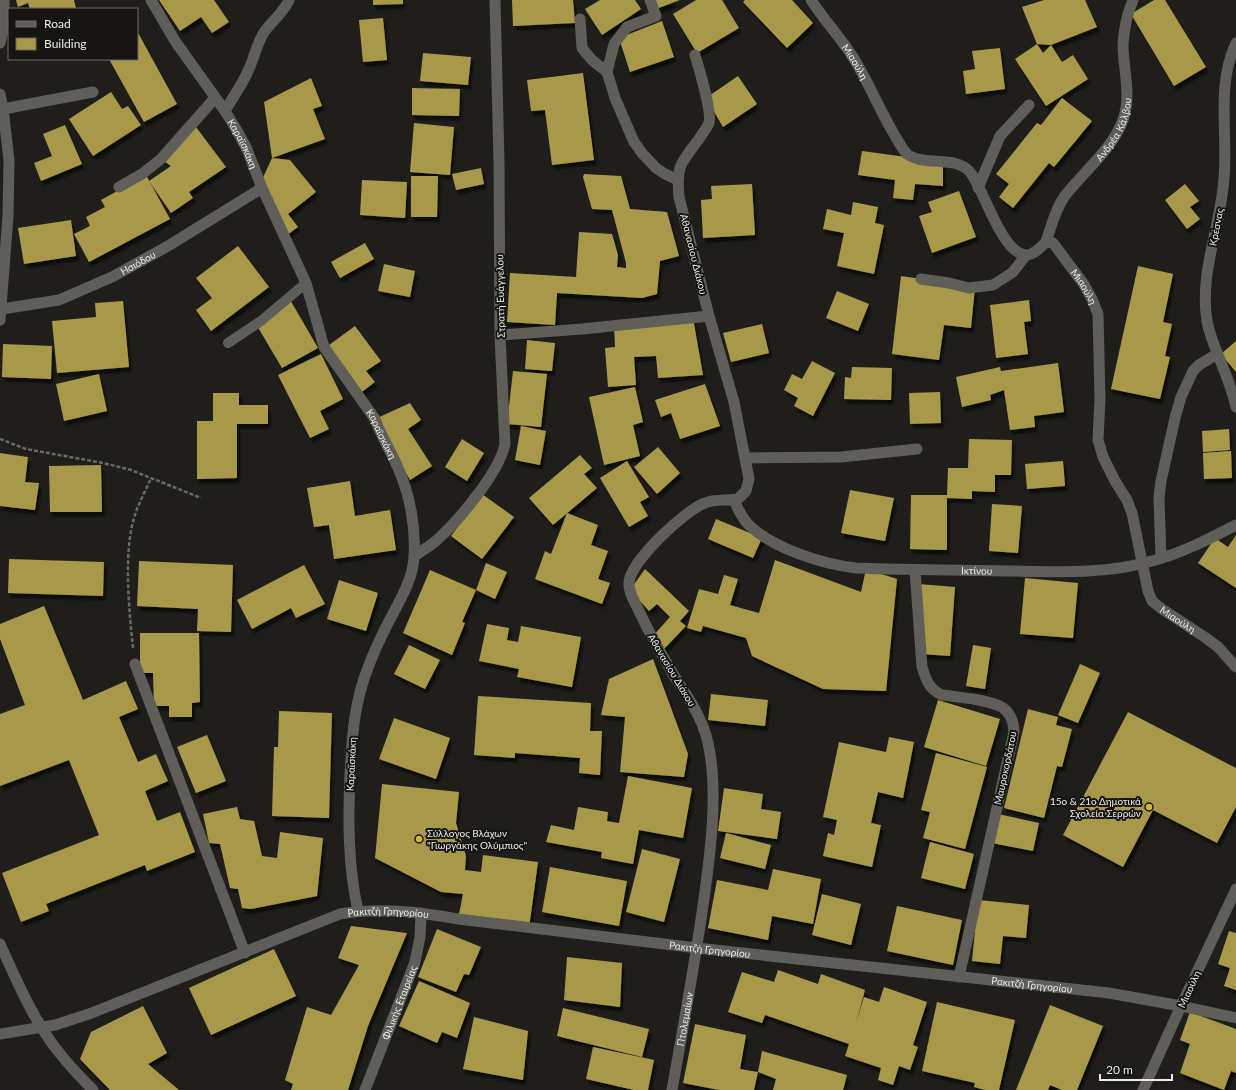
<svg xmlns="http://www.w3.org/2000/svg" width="1236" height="1090" viewBox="0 0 1236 1090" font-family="Lato,sans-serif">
<defs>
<filter id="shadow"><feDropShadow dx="2.5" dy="4.5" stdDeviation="1" flood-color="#0009"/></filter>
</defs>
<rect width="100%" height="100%" fill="#1f1e1a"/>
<g fill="#a8984a" filter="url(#shadow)">
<path d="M16,0H74L76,9H30L28,3L18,7Z"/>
<path d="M159,0H214L229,22L212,33L201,17L180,31Z"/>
<path d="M373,0H403V4L373,5Z"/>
<path d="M512,0H573L575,23L513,26Z"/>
<path d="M600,0H635L641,9L602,35L585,9Z"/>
<path d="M653,0H680L656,9Z"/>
<path d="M696,0H722L739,28L697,53L673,14Z"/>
<path d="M745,0H792L813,23L787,48L743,2Z"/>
<path d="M1044,0H1085L1097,27L1051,45L1037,44L1022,7Z"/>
<path d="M1154,0H1165L1206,67L1174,86L1131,14Z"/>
<path d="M383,18L387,60L363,62L359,20Z"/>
<path d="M662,21L674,57L630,72L619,38Z"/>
<path d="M137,31L177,104L144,122L109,59H137Z"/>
<path d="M1037,44L1043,53L1051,45L1062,62L1073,55L1088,79L1046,106L1015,59Z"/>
<path d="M1000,48L1005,89L966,94L963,71L975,69L972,51Z"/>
<path d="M423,53L471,57L468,85L420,81Z"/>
<path d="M583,73L594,160L552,165L545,110L531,111L527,80Z"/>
<path d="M738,76L757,104L723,127L706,98Z"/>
<path d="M311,78L322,106L313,109L325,139L272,158L264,102Z"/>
<path d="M412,88L460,89L459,116L412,115Z"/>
<path d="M111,92L122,109L128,106L141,125L93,156L69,119Z"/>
<path d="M1062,98L1092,121L1054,167L1049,163L1013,208L999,197L1009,184L996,174L1037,123L1041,125Z"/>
<path d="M193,123L226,167L189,192L193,198L171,213L149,181L171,166L161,159Z"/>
<path d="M414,123L454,127L450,175L410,172Z"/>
<path d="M65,125L82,164L41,181L34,163L52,156L43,134Z"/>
<path d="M862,151L943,162V186L915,184L913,200L893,198L895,180L858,175Z"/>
<path d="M272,158L290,160L316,192L288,214L298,227L287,235L260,184Z"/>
<path d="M481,168L484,184L456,190L452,174Z"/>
<path d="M584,174L621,176L630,209L667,212L679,256L660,261L657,294L642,298L557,293L555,325L507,322L510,273L576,277L579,232L612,234L618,255L617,267L626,268V263L612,210L592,209L583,177Z"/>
<path d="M146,175L170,219L89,262L74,234L90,226L86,217L105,207L101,200Z"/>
<path d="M411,176H438L437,217H411Z"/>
<path d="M362,180L407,182L405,218L360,215Z"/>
<path d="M752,184L755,235L703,238L701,200L712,199L711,186Z"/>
<path d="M1185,184L1199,201L1190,207L1200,219L1187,229L1165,200Z"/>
<path d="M959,191L976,237L932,253L919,216L932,212L928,202Z"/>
<path d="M853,202L878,207L875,223L884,225L874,274L837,266L844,233L823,229L827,209L851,215Z"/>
<path d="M71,220L76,256L24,264L18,228Z"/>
<path d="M365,243L374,259L340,278L331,262Z"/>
<path d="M238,246L269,287L211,331L196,310L212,298L196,278Z"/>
<path d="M384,264L415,271L410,297L378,291Z"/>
<path d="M1138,266L1173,274L1163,322L1172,324L1165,356L1170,357L1160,399L1111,389Z"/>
<path d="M901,276L975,287L971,328L944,325L939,360L892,354Z"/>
<path d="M837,291L869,304L858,331L826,318Z"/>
<path d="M289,298L318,348L282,368L256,324Z"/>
<path d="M1029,300L1031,321L1024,322L1028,354L996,358L990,305Z"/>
<path d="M123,301L129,367L57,373L52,321L96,317L95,303Z"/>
<path d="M693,318L703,375L658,378L656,356L634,357L636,385L608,387L605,348L615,347L614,326Z"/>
<path d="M762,324L769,353L731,362L723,333Z"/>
<path d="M355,326L381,361L366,371L375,382L359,394L325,348Z"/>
<path d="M527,340L555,343L552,371L525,369Z"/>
<path d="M1236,341V372L1221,354Z"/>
<path d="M3,344L52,346L51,379L2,377Z"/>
<path d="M321,354L343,399L320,411L329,429L310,438L278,375Z"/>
<path d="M812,361L835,373L813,416L794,406L798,398L784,390L792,374L802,379Z"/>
<path d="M1058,363L1064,412L1034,416L1035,427L1010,430L1004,390L990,395L991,400L962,407L956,377L1000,367L1002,376L1001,371Z"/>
<path d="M852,367L892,368L891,400L844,399L845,377L851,378Z"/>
<path d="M513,371L547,374L541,427L507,424Z"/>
<path d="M99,374L107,411L64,421L56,384Z"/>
<path d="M705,384L720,426L680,439L671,413L661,417L655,400Z"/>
<path d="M635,387L643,422L633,425L640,456L604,465L589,397Z"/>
<path d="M940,392L941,423L910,424L909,393Z"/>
<path d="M213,393H239V405H268V424H237V478L197,479V421H213Z"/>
<path d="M410,403L421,420L408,429L432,466L410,480L375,419Z"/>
<path d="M521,426L546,431L540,465L515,460Z"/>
<path d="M1229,429L1230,450L1203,452L1202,431Z"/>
<path d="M462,439L484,453L467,481L445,467Z"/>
<path d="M969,439L1012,440L1011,475H995V492L972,491V499L947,498V550L910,549L911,495H947L948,468H968Z"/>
<path d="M658,447L680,473L657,494L634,467Z"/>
<path d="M1231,451L1232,478L1204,479L1203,453Z"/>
<path d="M0,453L28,457L25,482L39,483L35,510L0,506Z"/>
<path d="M580,455L592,468L584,474L597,488L553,525L529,498Z"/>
<path d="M627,461L649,497L640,502L648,516L629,527L600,478Z"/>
<path d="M1063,461L1065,486L1027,489L1025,464Z"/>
<path d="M101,465L102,512H50L49,466Z"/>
<path d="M350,481L355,516L390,510L396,550L334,559L329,525L314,527L307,488Z"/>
<path d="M850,490L894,498L885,541L841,533Z"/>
<path d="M482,494L514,517L482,559L451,536Z"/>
<path d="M992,504L1022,506L1018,553L989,551Z"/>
<path d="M567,513L598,525L591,545L608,551L598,579L610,583L602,604L535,579L545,551L551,554Z"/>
<path d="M716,519L762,538L753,558L708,539Z"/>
<path d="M1236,535V588L1198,563L1215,538L1228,547Z"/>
<path d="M9,559L104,562L103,596L8,593Z"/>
<path d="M775,560L861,592L866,569L897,579L886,691L823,689L752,656L746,638L703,626L701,632L687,628L699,589L718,594L724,575L738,579L730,605L759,613Z"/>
<path d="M139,561L233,565L231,632L197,631L198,609L137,606Z"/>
<path d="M486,563L507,572L495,599L476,590Z"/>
<path d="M304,565L325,604L296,618L291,608L252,629L237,600Z"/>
<path d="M645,569L689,611L680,621L686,626L663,650L652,637L670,617L657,604L649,611L630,590Z"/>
<path d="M430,570L476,590L462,622L465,623L452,655L403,633Z"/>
<path d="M1025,578L1078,583L1073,638L1020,634Z"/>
<path d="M339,580L378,593L366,631L327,619Z"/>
<path d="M919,584L955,587L950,656L921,654Z"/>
<path d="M44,606L83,700L126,681L138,709L119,717L138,762L156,754L168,781L145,791L157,821L180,812L195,852L147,871L145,865L46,904L49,911L21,922L2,873L99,835L69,760L0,786V714L25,705L0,639V624Z"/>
<path d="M487,624L509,628L507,640L518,642L521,626L581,637L572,687L517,677L519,669L479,661Z"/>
<path d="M140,633H199L200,702L192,703V717H169V706H154L153,673H140Z"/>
<path d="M409,645L440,660L425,689L394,674Z"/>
<path d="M973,645L991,648L985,689L966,686Z"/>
<path d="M653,659L688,754L684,777L620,772L625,717L601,715L609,679Z"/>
<path d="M1080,664L1100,673L1078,723L1058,715Z"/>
<path d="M711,694L768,700L765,726L708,720Z"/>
<path d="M478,696L591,703L590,731H602L600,775L579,773L580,758L515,753V758L474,755Z"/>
<path d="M938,700L1000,719L986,766L924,747Z"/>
<path d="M1028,709L1058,717L1056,725L1072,729L1062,767L1057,766L1044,818L1004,808Z"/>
<path d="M279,711L332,713L329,818L272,816L274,747H278Z"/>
<path d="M1128,712L1236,768V807L1217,843L1153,810L1123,867L1063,835Z"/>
<path d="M394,718L450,738L436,779L379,759Z"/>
<path d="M207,735L226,781L196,793L177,747Z"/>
<path d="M889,737L914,742L903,798L878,792L871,823L881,825L872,867L823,856L828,833L834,835L837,820L823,817L839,742L886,752Z"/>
<path d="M936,753L987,767L965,849L923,838L930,812L921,810Z"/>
<path d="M628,776L692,788L683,838L639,830L633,864L601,858L602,852L546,842L551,825L574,830L578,807L608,812L607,821L619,823Z"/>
<path d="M382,784L459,792L456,823L466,856L465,870L481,872L483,855L538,862L529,928L458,919L463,894L441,892L375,858Z"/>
<path d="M724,788L763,794L761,809L781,812L777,839L718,831Z"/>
<path d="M237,807L240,819L254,821L262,856L277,858L280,832L323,838L317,896L251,909L242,908L238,889L230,888L220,844L209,843L203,814Z"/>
<path d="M998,814L1039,823L1033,851L992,843Z"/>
<path d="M726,833L771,845L765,869L720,858Z"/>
<path d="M930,842L974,854L965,889L921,878Z"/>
<path d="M642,849L680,859L664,922L626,912Z"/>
<path d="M550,867L627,881L619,926L542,912Z"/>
<path d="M773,869L821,879L813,924L772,916L768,940L708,928L717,880L768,890Z"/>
<path d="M822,894L861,904L851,945L812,935Z"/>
<path d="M978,900L1029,905L1026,938L1003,936L1000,964L972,961Z"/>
<path d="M897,906L962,920L953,965L887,951Z"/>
<path d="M351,926L407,933L368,1026L348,1090H291L293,1084L285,1080L307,1007L331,1015L359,965L338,958Z"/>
<path d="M437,929L481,947L469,975L464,974L456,992L418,977Z"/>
<path d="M1229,931L1236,933V990L1224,986L1230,968L1218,964Z"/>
<path d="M274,949L296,996L211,1035L189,988Z"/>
<path d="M567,957L622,963L620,1007L564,1000Z"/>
<path d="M778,970L818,984L821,974L865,990L856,1023L864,997L879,1002L884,987L927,1002L913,1045L918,1047L910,1070L899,1066L893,1085L878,1080L881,1068L845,1056L849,1044L765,1015L762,1023L728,1012L742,972L774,982Z"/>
<path d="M419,981L470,1003L457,1038L442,1032L437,1043L399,1026Z"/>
<path d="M937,1002L1015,1020L999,1090H985L974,1087L975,1083L922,1071Z"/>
<path d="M1050,1005L1103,1026L1077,1090H1062L1050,1085L1048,1090H1016Z"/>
<path d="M143,1006L167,1053L148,1064L179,1090H110L80,1059L91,1032Z"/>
<path d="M563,1008L649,1029L642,1057L557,1036Z"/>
<path d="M1190,1012L1236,1029V1073L1231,1071L1224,1090L1180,1073L1190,1044L1180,1040Z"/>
<path d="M474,1017L528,1031L523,1080L463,1069Z"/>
<path d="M695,1024L746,1035L740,1069L758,1072L754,1090H719L683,1083Z"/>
<path d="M593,1047L654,1060L648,1090H634L586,1079Z"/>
<path d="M762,1051L847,1075L843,1090H773L776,1079L758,1072Z"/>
</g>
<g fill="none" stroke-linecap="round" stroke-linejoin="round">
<g stroke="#696865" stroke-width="2.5" stroke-dasharray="4 2" stroke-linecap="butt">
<path d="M0,439L26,449L103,463L131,470L201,498"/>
<path d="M133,648C129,610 123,551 135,515C139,502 146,490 151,478"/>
</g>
<path stroke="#5f5e59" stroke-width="10" d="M228,343L261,321L306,283"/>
<g stroke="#5f5e59" stroke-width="11">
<path id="s1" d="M151,0L175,41L225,111L236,129L246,147L262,188L306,283L324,347L375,419C381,436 391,451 398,468C410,495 416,528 414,557C413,581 397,605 386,627C380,639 374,652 369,665C354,702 352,736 350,775C348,821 348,866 358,911"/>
<path d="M650,0L656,16L627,27L614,44L607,72L615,98L634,142L642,153L656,168L665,174L678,180"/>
<path id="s2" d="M811,0C824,20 841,38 854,59C869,83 879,109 894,134C898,140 901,148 907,154C924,167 956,155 970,172C984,189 1001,253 1026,255C1034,255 1041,247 1046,242L1053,243L1083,283L1092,299L1098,314L1100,399L1098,440L1103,457L1115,481L1127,500L1132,513L1148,591L1152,601L1162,609L1206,638L1218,647L1236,667"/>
<path d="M580,19L582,48L592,60L607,72"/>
<path d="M0,43L4,26V0"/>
<path d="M1236,43C1216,85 1228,133 1224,178C1221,226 1199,272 1207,321C1208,327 1210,333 1212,339C1220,362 1231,383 1236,407"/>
<path d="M0,94L3,109L9,160L8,216L0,320"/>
<path d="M3,109L93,92"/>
<path d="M225,111C233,97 242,85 248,71C254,59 256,46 263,34C270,22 284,13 289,0"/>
<path d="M119,187L142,174L161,159L215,98"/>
<path d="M978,188L1000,136L1029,105"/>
<path id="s3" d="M1046,242C1051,227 1055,210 1064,197C1083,172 1112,150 1123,120C1132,95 1123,70 1123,44C1124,30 1127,14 1133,0"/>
<path d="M921,279L949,283L969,288L993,285L1013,272L1026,255"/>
<path id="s4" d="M2,309L59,300L112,277L168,246L262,188"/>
<path d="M500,335L582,329L709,316"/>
<path d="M746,458L841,457L917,449"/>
<path id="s5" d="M734,500C738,509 742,519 750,526C775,549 822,564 856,568C908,570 961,570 1014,571C1060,572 1108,574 1152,561C1182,553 1209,539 1236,525"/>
<path d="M414,556C422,551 430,546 437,540C459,520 499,473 505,444L500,335L499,162L495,0"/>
<path d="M1161,558L1159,498L1161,481L1175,418L1181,397L1193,371L1199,365L1217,354"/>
<path d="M915,570L922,667C926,680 929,689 942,695C953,696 963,698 973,699C995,703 1013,705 1014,732L959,977"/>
<path d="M135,664L245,953"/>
<path d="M0,944C16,979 31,1015 54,1046C66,1062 79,1076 93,1090"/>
<path id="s6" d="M365,1090L415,962L420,937L421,913"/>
<path id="s7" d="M672,1090C683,1029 694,967 703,906C710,856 719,793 708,743C702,716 687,696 673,674C661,653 649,633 639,611C635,602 628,592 629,582C631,561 685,510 705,503C715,499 727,501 738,499L746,491L749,479L734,402L709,316L679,197C676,165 681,163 699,139C702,134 707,128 709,123C712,112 699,68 695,55"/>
<path d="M1143,1090L1181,1006"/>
</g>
<g stroke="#5f5e59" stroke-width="11">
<path d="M1181,1006L1236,889"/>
<path id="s8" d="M0,1034L55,1025L89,1014L340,914C380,907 419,912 458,919L697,948L1109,993L1181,1006L1236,1018"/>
</g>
</g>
<g fill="#d0b736" stroke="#161511" stroke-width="1.5">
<circle cx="1149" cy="807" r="4"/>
<circle cx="419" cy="839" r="4"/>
</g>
<g text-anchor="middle" stroke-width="4" stroke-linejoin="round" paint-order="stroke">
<g font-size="10" fill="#ecebe8" stroke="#161511">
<text dy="4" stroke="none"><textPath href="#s2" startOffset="76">Μιαούλη</textPath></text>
<text dy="4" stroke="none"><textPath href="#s3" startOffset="134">Ανδρέα Κάλβου</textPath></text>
<text dy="4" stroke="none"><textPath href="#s1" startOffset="171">Καραϊσκάκη</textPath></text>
<text transform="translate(1216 227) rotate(-79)" y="4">Κρέσνας</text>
<text transform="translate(694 254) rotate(76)" y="4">Αθανασίου Διάκου</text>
<text dy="4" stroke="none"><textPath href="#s4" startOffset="145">Ησιόδου</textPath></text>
<text dy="4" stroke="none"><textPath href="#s2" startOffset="437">Μιαούλη</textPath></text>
<text transform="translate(500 296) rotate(-91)" y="4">Στρατή Ευάγγελου</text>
<text dy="4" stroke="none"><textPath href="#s1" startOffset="495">Καραϊσκάκη</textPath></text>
<text dy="4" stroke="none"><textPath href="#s5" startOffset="267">Ικτίνου</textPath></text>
<text dy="4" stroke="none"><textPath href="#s2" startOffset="797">Μιαούλη</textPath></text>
<text transform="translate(672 670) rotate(59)" y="4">Αθανασίου Διάκου</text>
<text transform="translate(351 764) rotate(-87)" y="4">Καραϊσκάκη</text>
<text transform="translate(1005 768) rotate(-78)" y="4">Μαυροκορδάτου</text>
<text dy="4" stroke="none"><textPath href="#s8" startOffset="410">Ρακιτζή Γρηγορίου</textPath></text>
<text dy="4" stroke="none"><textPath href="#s8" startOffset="734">Ρακιτζή Γρηγορίου</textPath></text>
<text dy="4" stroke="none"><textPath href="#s8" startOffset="1058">Ρακιτζή Γρηγορίου</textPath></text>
<text transform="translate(1189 989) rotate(-65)" y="4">Μιαούλη</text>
<text dy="4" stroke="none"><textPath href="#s6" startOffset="94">Φιλικής Εταιρείας</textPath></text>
<text dy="4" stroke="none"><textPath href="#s7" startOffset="72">Πτολεμαίων</textPath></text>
</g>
<g font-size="10" fill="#ecebe8" stroke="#161511" text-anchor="end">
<text x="1141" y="805">15ο &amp; 21ο Δημοτικά<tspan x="1141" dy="12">Σχολεία Σερρών</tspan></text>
<text x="427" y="837" text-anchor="start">Σύλλογος Βλάχων<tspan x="427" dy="12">"Γιωργάκης Ολύμπιος"</tspan></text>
</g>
</g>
<rect x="8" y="8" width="130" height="52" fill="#161511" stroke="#6c6b67"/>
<rect x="16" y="21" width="20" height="6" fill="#5f5e59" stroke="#6c6b67"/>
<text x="44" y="28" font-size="12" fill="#ecebe8">Road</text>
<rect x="16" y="38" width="20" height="12" fill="#a8984a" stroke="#6c6b67"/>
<text x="44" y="48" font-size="12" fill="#ecebe8">Building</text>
<path d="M1100 1074v6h72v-6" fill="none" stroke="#ecebe8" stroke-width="2"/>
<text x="1106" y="1074" font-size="12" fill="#ecebe8" stroke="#161511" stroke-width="3" paint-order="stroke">20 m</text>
</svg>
